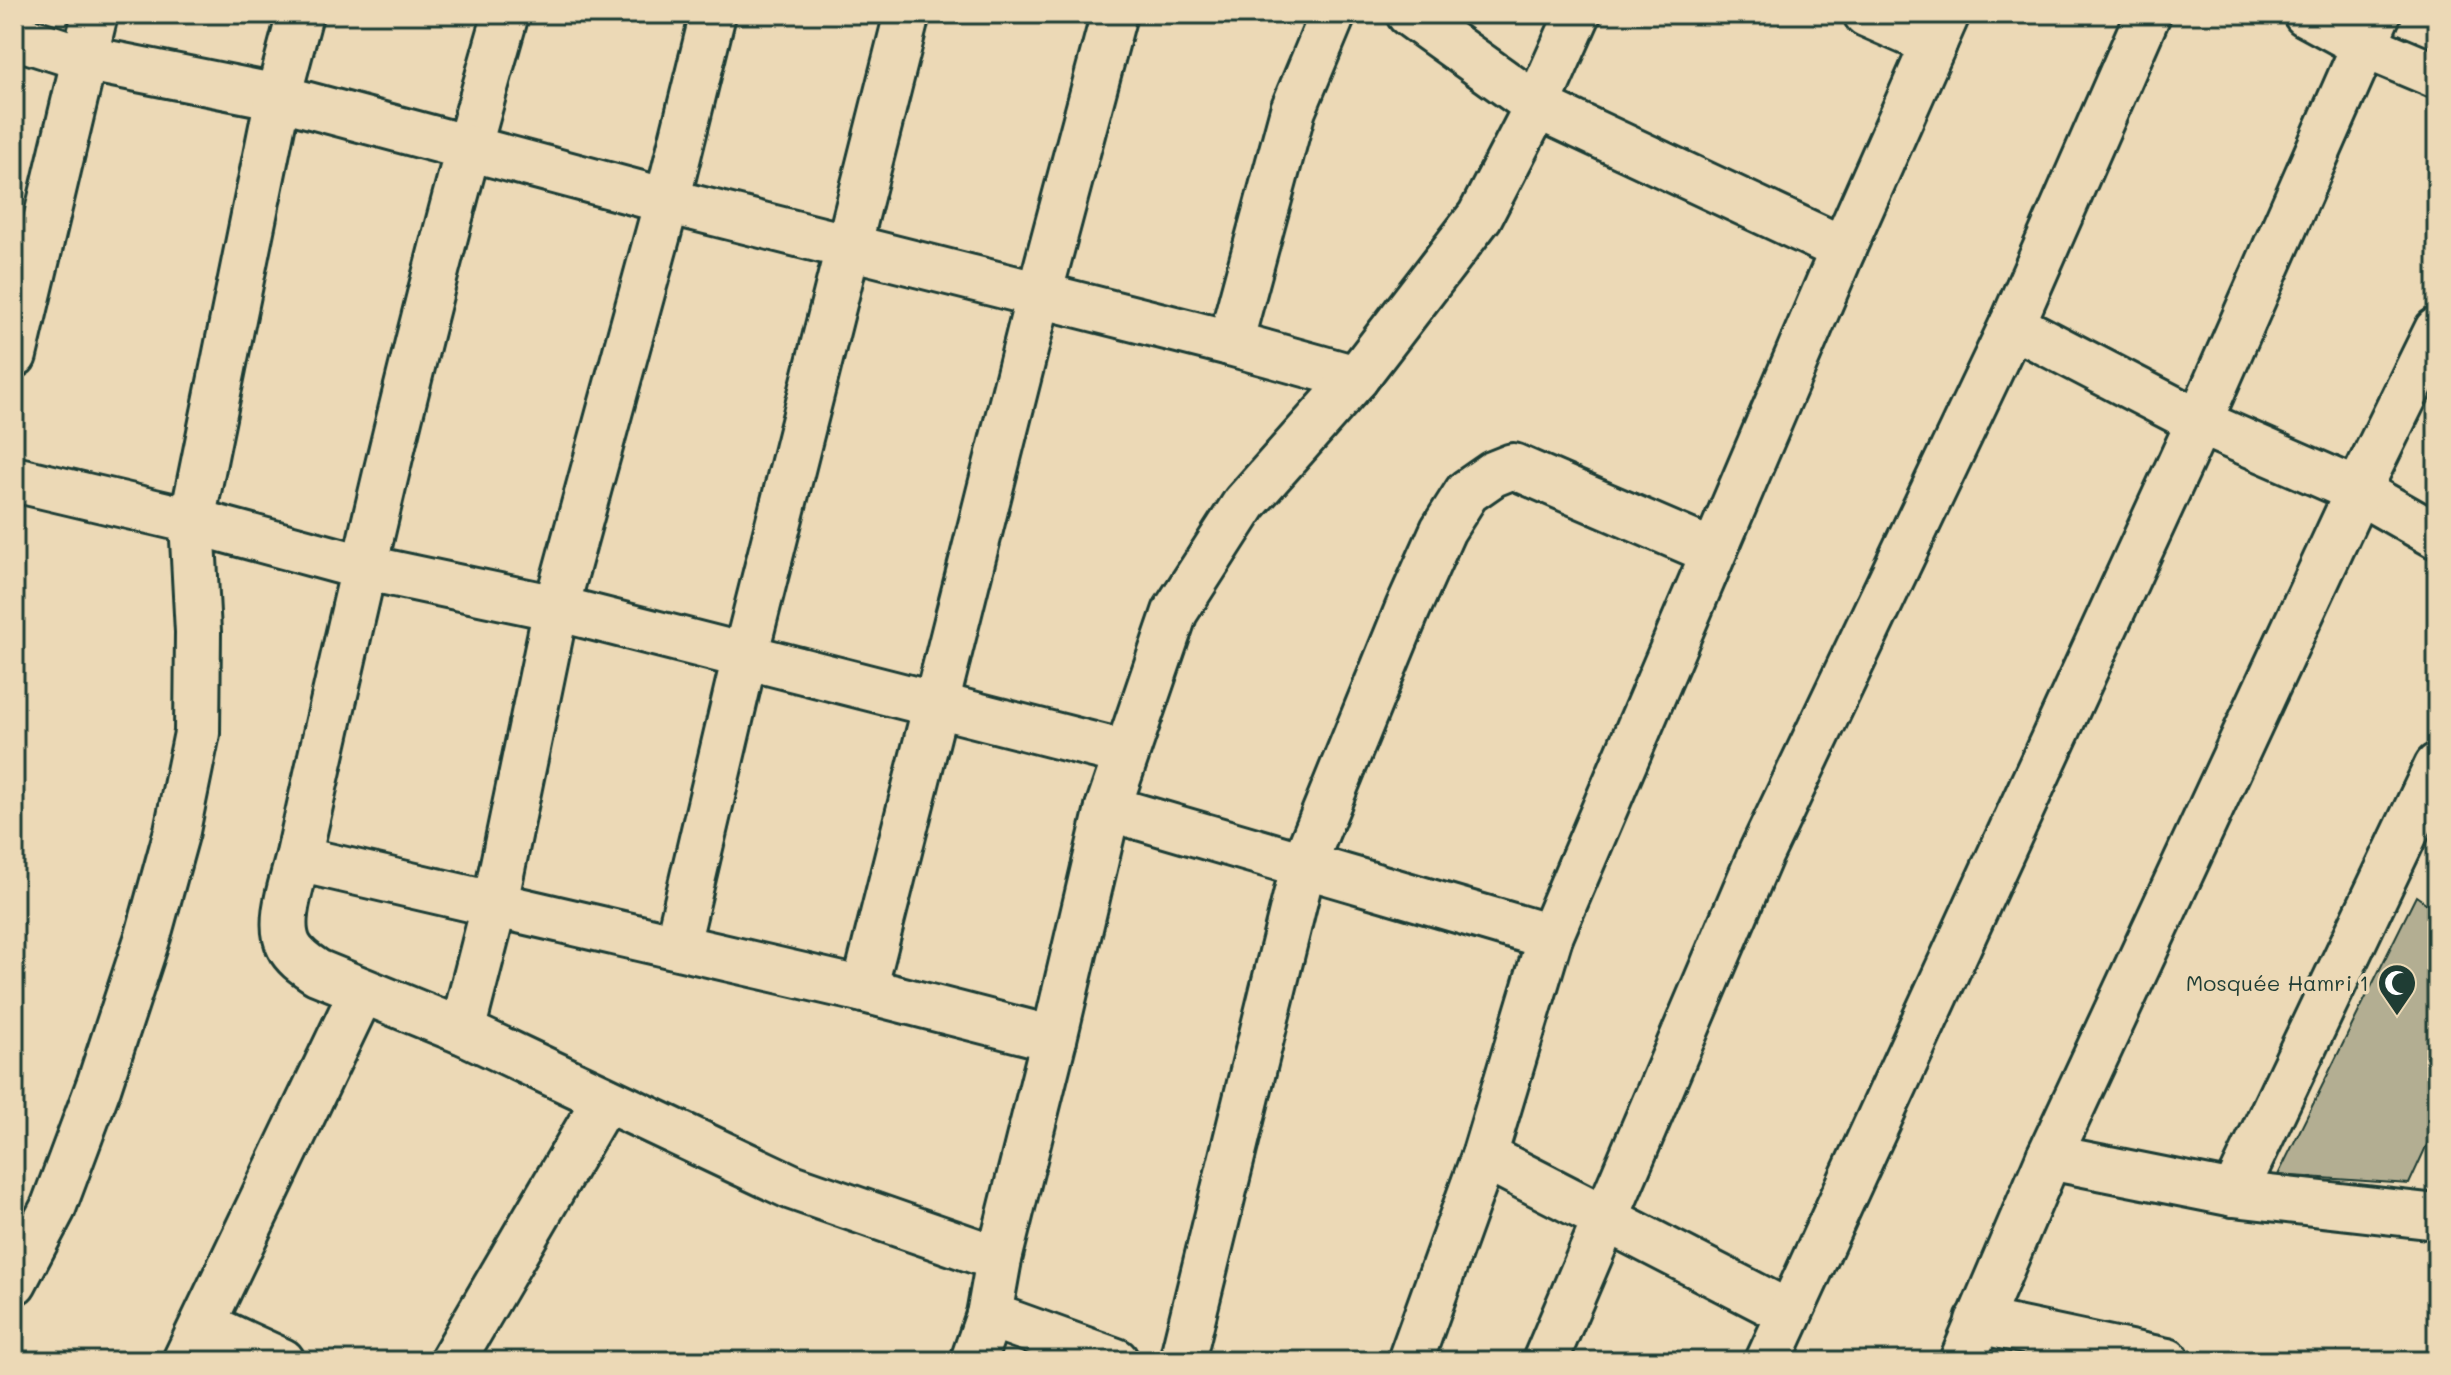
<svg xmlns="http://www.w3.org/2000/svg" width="2451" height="1375" viewBox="0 0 2451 1375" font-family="Mali,sans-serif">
<rect width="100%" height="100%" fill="#ecd9b6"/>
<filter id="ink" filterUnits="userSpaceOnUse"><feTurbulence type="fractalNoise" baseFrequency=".0125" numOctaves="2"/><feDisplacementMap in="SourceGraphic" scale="16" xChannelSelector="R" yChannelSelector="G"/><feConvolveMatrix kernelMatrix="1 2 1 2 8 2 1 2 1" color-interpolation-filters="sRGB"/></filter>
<g filter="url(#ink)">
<path fill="#b3ae92" stroke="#1f3d34" stroke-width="2" d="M2416,896L2437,911V1123L2409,1184L2278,1175Z"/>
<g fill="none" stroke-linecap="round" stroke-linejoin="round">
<defs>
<g id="minor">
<path d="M506,14C425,293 361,576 298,859L864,990L1054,1039"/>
<path d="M1409,14L1537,106L1843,249"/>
<path d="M1866,14L1934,44"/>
<path d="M2306,14L2363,45L2437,76"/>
<path d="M14,36L83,58L278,97L667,201L1230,343L1356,378"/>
<path d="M2012,325L2199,422L2358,491L2437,536"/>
<path d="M1230,343L1293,110L1333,14"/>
<path d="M14,355L95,14"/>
<path d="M14,479L192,521L362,567L556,608L1125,753"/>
<path d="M1108,808L1550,937"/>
<path d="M298,859C292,884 277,922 289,946C295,958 307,965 317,972L462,1031L792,1187L999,1259"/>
<path d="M677,945L745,656L907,14"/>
<path d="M864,990L1039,295L1114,14"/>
<path d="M462,1031L495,903L556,608L667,201L713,14"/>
<path d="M1484,1156L1789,1313"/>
<path d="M2049,1157L2234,1194L2437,1217"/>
<path d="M2234,1194L2437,766"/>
<path d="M14,1282L53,1208L99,1085L148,936L177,831L197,733L198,632L192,521L278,97L300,14"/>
<path d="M1978,1321L2167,1361"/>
<path d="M204,1325L282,1361"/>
<path d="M185,1361L362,991"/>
<path d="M452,1361L605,1099"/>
<path d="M973,1361L989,1315"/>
<path d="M1116,1361L989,1315L999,1259L1054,1039L1108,808L1175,612L1245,503L1356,378L1480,216L1537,106L1578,14"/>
<path d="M1182,1361L1304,863L1408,608L1443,530L1467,492L1493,474L1513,466L1713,552"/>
<path d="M1410,1361L1484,1156L1550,937L1843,249L1947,14"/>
<path d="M1545,1361L1761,853L2012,325L2148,14"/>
<path d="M1768,1361L2199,422L2378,14"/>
<path d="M1962,1361L2049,1157L2358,491L2437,330"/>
</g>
</defs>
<use href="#minor" stroke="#1f3d34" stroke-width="50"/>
<use href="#minor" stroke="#ecd9b6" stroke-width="44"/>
</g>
</g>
<defs>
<symbol id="mosque-pin" viewBox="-11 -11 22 30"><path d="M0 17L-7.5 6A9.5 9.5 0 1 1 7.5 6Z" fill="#1f3d34" stroke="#ecd9b6"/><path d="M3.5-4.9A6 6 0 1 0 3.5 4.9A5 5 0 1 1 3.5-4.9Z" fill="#fff"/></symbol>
</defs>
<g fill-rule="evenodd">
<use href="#mosque-pin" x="2375" y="961" width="44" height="60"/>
</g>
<g text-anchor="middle" stroke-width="7" stroke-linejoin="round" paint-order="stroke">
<g font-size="22" fill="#1f3d34" stroke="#ecd9b6" text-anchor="end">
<text x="2369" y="991">Mosquée Hamri 1</text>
</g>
</g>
<rect width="2451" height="1375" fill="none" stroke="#ecd9b6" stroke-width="48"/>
<rect x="24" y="24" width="2403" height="1327" fill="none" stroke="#1f3d34" stroke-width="3" filter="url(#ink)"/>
</svg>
